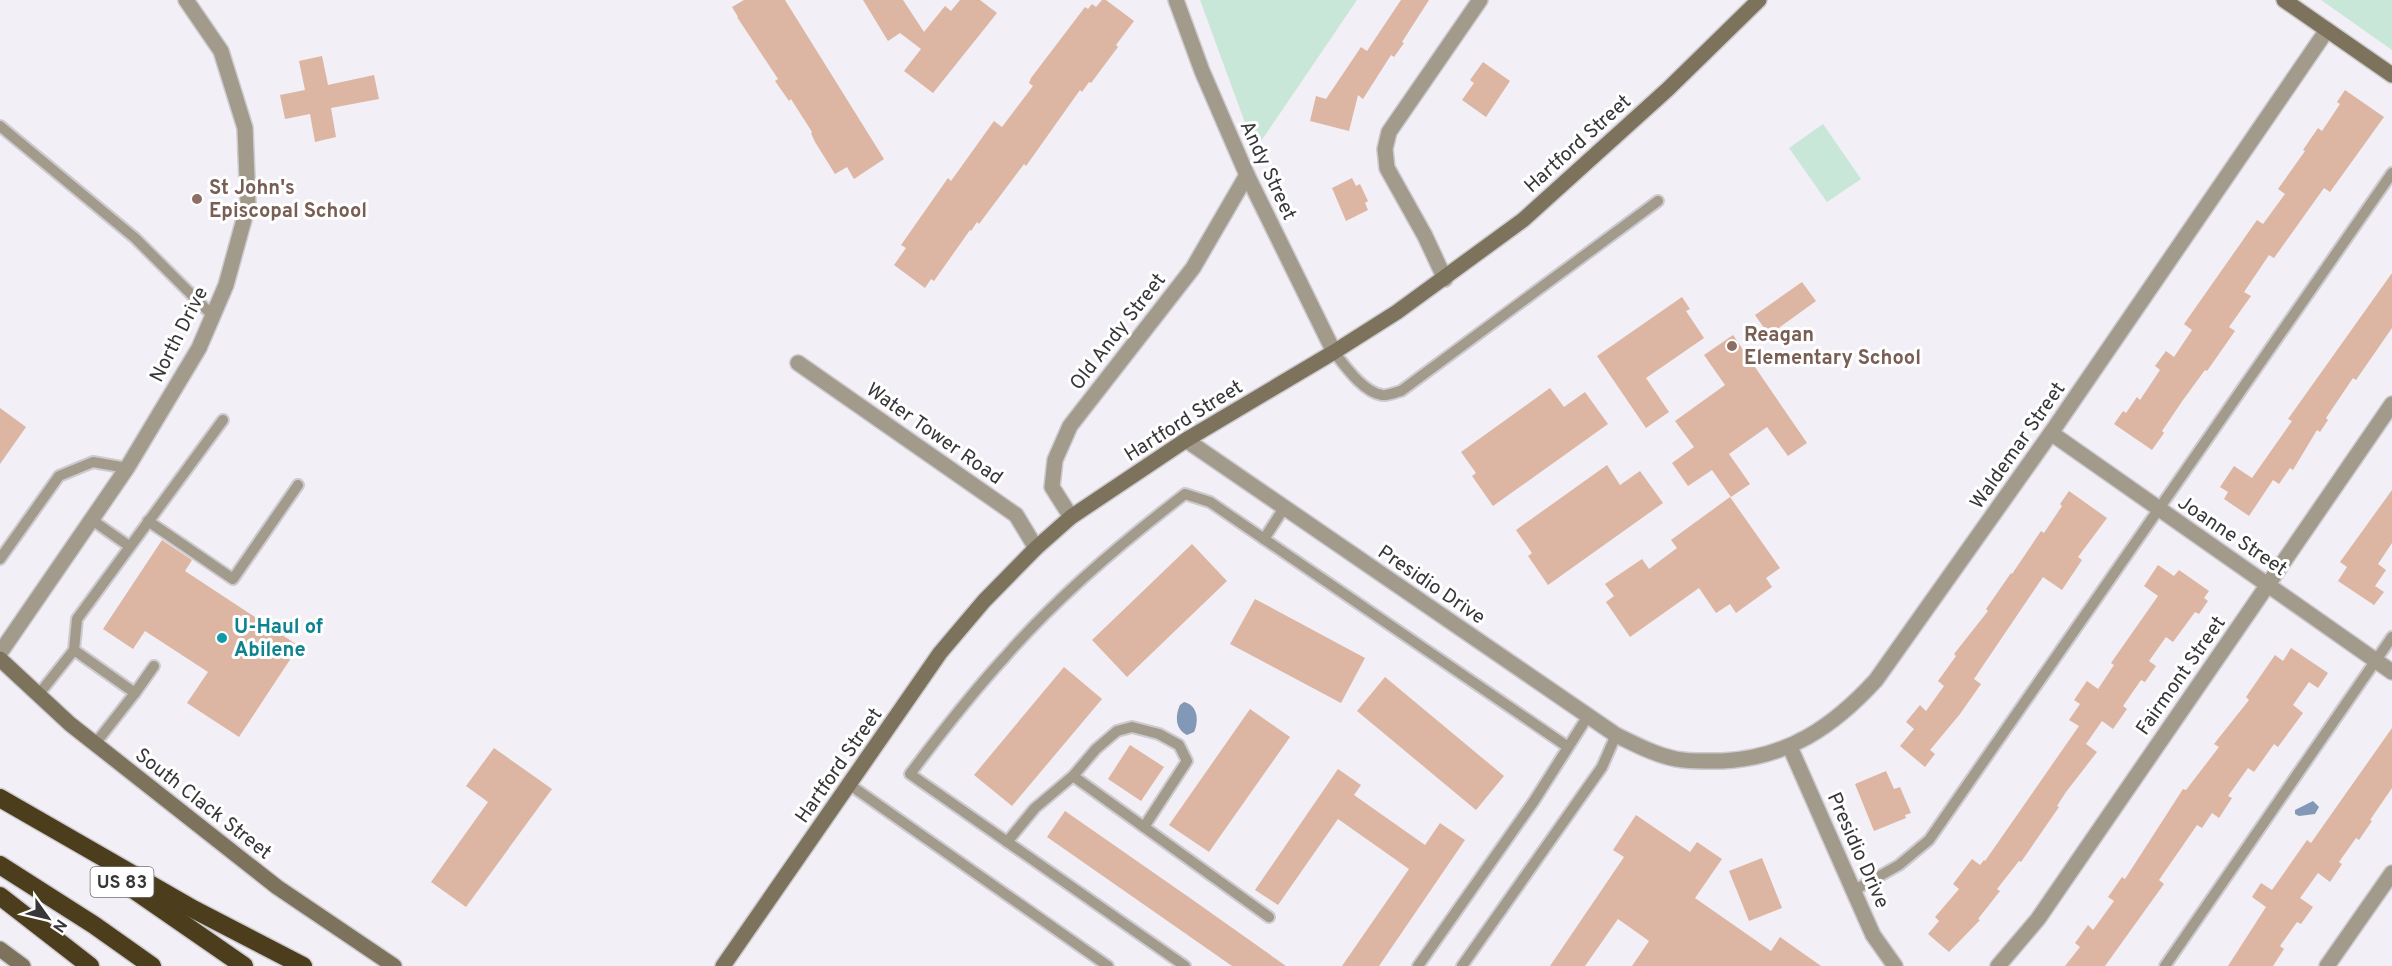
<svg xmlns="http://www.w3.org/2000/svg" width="2392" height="966" viewBox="0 0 2392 966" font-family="Overpass,sans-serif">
<rect width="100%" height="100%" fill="#f2eff6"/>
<g fill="#c9e7d8">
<path d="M1200,0H1357L1255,150Z"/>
<path d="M2321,0H2392V50Z"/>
<path d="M1823,124L1861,179L1827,202L1789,148Z"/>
</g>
<g fill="#8198b6">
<path d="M1184,702C1198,705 1199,721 1194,732L1187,735C1175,729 1175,716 1180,705Z"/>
<path d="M2313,801L2319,807L2315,814L2299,816L2295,814V810Z"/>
</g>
<g fill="#dcb6a2">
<path d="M744,0H785L884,159L854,179L847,167L835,174L815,142L811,133L812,132L791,99L789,101L775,81L778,79L737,17H738L732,7Z"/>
<path d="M863,0H903L924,32L945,6L951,11L960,0H980L997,13L933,93L904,71L921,49L900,33L888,41Z"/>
<path d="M1102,0H1106L1134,21L1116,45L1118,47L1091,83L1089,82L1082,92L1080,90L1026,166L1024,164L979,224L977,222L971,231L970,230L934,281L931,279L925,288L894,265L906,248L901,245L948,178L951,181L994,121L1002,127L1033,86L1029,83L1031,78L1085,7L1088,9L1092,4L1096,7Z"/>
<path d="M1401,0H1429L1402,42L1404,43L1394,57L1391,55L1363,99L1358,95L1349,131L1310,121L1316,96L1326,99L1361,47L1367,51Z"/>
<path d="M322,56L328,85L374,75L379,99L331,108L336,137L315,142L310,114L285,119L280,95L305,90L299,61Z"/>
<path d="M1483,62L1510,81L1486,117L1462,100L1474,83L1470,80Z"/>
<path d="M2345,90L2384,117L2330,192L2324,188L2274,258L2269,255L2244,292L2251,296L2229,327L2235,331L2207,371L2205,370L2183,400L2162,431L2164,433L2152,450L2114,424L2123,411L2126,413L2137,397L2140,400L2160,370L2155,366L2166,351L2174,357L2192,330L2184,324L2257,220L2263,224L2285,194L2278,189L2305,151L2303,150L2318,128L2322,131L2340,104L2337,102Z"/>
<path d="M1352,178L1356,186L1360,184L1368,201L1365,203L1368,210L1346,221L1332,188Z"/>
<path d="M2392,273V328L2356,380L2353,378L2326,418L2328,420L2320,432L2317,430L2293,470L2290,468L2279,484L2273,480L2249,516L2224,499L2228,492L2220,487L2234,466L2252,478L2292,421L2288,419Z"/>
<path d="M1802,282L1816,301L1769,335L1755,315Z"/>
<path d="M1682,297L1690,309L1686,311L1704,338L1646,378L1669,412L1646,428L1597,356Z"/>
<path d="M1733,335L1807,443L1788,456L1767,427L1729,454L1750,484L1731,497L1712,470L1688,486L1672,463L1694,447L1675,421L1725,385L1704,355Z"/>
<path d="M1550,388L1564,407L1585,392L1608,424L1493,506L1472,476L1476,473L1461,452Z"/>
<path d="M0,408L26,427L0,464Z"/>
<path d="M1607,465L1620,485L1640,471L1663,503L1548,585L1528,556L1532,553L1516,530Z"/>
<path d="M2392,490V543L2378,564L2386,570L2375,586L2384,592L2374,605L2338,581L2347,567L2340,562Z"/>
<path d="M2069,491L2107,518L2078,557L2082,560L2062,590L2043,577L1974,679L1981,684L1960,714L1930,750L1935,754L1925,767L1900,746L1914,729L1906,722L1920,705L1926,711L1944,686L1938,681L1956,656L1954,654L1988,611L1986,609L2011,573L2012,574L2041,531L2044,533L2062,506L2060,504Z"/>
<path d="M1730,497L1780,568L1766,578L1772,587L1736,613L1730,604L1716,613L1699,588L1630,637L1606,602L1614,596L1605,584L1642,559L1649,569L1677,548L1671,540Z"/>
<path d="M162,540L192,560L185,571L299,646L239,737L187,703L208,672L145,631L133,649L103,629Z"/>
<path d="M1192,544L1227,581L1127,677L1092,640Z"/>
<path d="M2158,565L2174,576L2179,570L2209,591L2204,598L2208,601L2199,614L2195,612L2173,642L2166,637L2149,661L2156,666L2145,682L2141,680L2123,706L2127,709L2113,729L2102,721L2086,744L2097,752L2066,792L2057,806L2059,807L2021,862L2019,861L1997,889L2000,891L1978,919L1980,920L1949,952L1928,934L1939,921L1935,917L1959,889L1953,884L1972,859L1980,865L1984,860L1985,861L2079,726L2069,720L2080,704L2074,700L2087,681L2098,689L2114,665L2111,663L2158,596L2144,586Z"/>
<path d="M1255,599L1365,658L1341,703L1230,644Z"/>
<path d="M2291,648L2328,673L2318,688L2309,682L2293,705L2303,713L2278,747L2274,744L2254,772L2248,768L2228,796L2232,798L2219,818L2212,813L2202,828L2197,825L2159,880L2164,884L2105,966H2065L2080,947L2075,943L2088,925L2093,930L2114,901L2108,897L2122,877L2125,879L2183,789L2186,790L2219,747L2214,744L2249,700L2246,697L2275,655L2283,661Z"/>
<path d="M1064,667L1102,699L1012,806L974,775Z"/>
<path d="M1385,677L1504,776L1476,810L1357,711Z"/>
<path d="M1250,709L1290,737L1209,852L1169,825Z"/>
<path d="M2392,728V788L2370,820L2372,821L2359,840L2356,838L2339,862L2342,864L2330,882L2318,873L2300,898L2313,907L2301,924L2297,922L2280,946L2284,949L2273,966H2228L2266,907L2252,897L2261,883L2272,890L2307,840L2311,843Z"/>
<path d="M1130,745L1164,767L1141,801L1108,779Z"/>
<path d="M494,748L552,789L466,907L431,882L488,802L466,786Z"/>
<path d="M1338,769L1361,785L1354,795L1425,845L1440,823L1465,840L1379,966H1342L1409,869L1338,819L1278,905L1255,890Z"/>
<path d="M1886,771L1894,789L1900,787L1911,813L1905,815L1906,818L1874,831L1855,784Z"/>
<path d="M1065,811L1190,898L1286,966H1232L1047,837Z"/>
<path d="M1636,815L1690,852L1697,842L1722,859L1695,898L1771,951L1780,937L1821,966H1632L1649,941L1618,919L1585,966H1550L1624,857L1613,850Z"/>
<path d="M1762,858L1782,908L1749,921L1729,871Z"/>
</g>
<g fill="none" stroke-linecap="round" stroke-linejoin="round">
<defs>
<g id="lane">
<path d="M0,126L135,238L213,316"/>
<path d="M1334,352C1345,366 1363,392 1382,395C1387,396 1396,392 1401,391L1658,201"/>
<path d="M92,520L129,546"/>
<path d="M148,521L233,579L298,485"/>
<path d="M1264,539L1284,508"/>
<path d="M0,559L59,476L93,462L127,468"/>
<path d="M135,693L154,666"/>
<path d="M39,694L74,650"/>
<path d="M95,744L135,693L74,650L77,619L223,420"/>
<path d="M850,785L1108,966"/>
<path d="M1144,827L1269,917"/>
<path d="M1007,842L1035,808L1073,776L1096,749L1117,731L1132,727L1159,734L1179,745L1187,761L1144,827L1073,776"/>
<path d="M1853,891L1899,865L1929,840L2392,173"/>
<path d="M1185,966L910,774C940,734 971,694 1005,657C1058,596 1121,543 1185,494L1210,502L1568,747"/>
<path d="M1418,966L1534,801L1588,716"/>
<path d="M1462,966L1602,767L1616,735"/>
<path d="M2165,966L2392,637"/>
</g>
<g id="street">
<path d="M1176,0L1202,71L1247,175L1334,352"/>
<path d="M1445,279L1425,236L1387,168L1385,149L1389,132L1480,0"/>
<path d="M798,363L1016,515L1036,548"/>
<path d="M2051,433L2392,672"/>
<path d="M1186,440L1616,735C1635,744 1655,755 1676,759C1691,762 1707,761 1722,761C1787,758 1833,727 1876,680L2051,433L2327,30"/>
<path d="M1071,517L1052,487L1055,460L1070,426L1193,268L1247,175"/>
<path d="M0,653L127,468L199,348L226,285L248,205L245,128L221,51L186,0"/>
<path d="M1790,747L1873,935L1895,966"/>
<path d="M1998,966L2038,919L2392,404"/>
<path d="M2327,966L2392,873"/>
</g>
<g id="secondary">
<path d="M2284,0L2392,75"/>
<path d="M0,659L70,724L277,887L394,966"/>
<path d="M0,949L23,966"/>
<path d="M723,966L940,653L984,601L1036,548L1071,517L1186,440L1334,352L1397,312L1523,220L1668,89L1759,0"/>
</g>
<g id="highway">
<path d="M0,798L193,909L303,966"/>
<path d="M0,865L94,925L152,966"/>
<path d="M114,876L244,966"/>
<path d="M0,896L90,966"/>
</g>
</defs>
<use href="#lane" stroke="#cdcad0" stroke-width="14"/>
<use href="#street" stroke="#cdcad0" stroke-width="18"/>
<use href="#secondary" stroke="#cdcad0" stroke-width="18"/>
<use href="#highway" stroke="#cdcad0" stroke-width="21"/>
<use href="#lane" stroke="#a29b8c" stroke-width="10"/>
<use href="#street" stroke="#a29b8c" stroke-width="15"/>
<use href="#secondary" stroke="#7d735c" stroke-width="15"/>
<use href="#highway" stroke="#4c3e1d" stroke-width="18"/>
</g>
<g fill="#8d6e63" stroke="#fff" stroke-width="2">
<circle cx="197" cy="199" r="6"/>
<circle cx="1732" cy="346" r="6"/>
</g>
<circle fill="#0f9aa8" stroke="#fff" stroke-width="2" cx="222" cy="638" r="6"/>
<g text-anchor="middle" stroke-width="6" stroke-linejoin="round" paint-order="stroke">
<rect fill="#fff" stroke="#737274" stroke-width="1.5" x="90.5" y="867" width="63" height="30" rx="4.5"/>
<g font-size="18" font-weight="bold" fill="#373639">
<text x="122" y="888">US 83</text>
</g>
<g font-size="20" fill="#373639" stroke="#fff">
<text transform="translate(1577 143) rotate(-42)" y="7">Hartford Street</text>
<text transform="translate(1269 170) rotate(65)" y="7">Andy Street</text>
<text transform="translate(1117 331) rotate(-52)" y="7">Old Andy Street</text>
<text transform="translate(178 334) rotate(-63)" y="7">North Drive</text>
<text transform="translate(1183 420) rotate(-32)" y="7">Hartford Street</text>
<text transform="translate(935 433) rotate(35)" y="7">Water Tower Road</text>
<text transform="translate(2017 445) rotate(-55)" y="7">Waldemar Street</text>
<text transform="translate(2233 535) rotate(34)" y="7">Joanne Street</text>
<text transform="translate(1432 584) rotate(34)" y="7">Presidio Drive</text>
<text transform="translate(2180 675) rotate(-55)" y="7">Fairmont Street</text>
<text transform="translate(838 765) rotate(-55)" y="7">Hartford Street</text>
<text transform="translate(204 803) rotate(38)" y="7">South Clack Street</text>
<text transform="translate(1859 850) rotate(66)" y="7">Presidio Drive</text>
</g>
<g font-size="20" font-weight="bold" fill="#785e54" stroke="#fff" text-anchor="start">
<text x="209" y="194">St John's<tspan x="209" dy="23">Episcopal School</tspan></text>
<text x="1744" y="341">Reagan<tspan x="1744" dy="23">Elementary School</tspan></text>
</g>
<g font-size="20" font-weight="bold" fill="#0d838f" stroke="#fff" text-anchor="start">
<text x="234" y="633">U-Haul of<tspan x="234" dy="23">Abilene</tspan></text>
</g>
</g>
<g transform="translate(48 918) rotate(124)" stroke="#ffffff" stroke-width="4.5" paint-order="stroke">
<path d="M0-4.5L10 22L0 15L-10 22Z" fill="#373639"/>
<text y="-9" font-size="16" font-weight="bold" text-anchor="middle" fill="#373639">N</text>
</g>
</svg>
